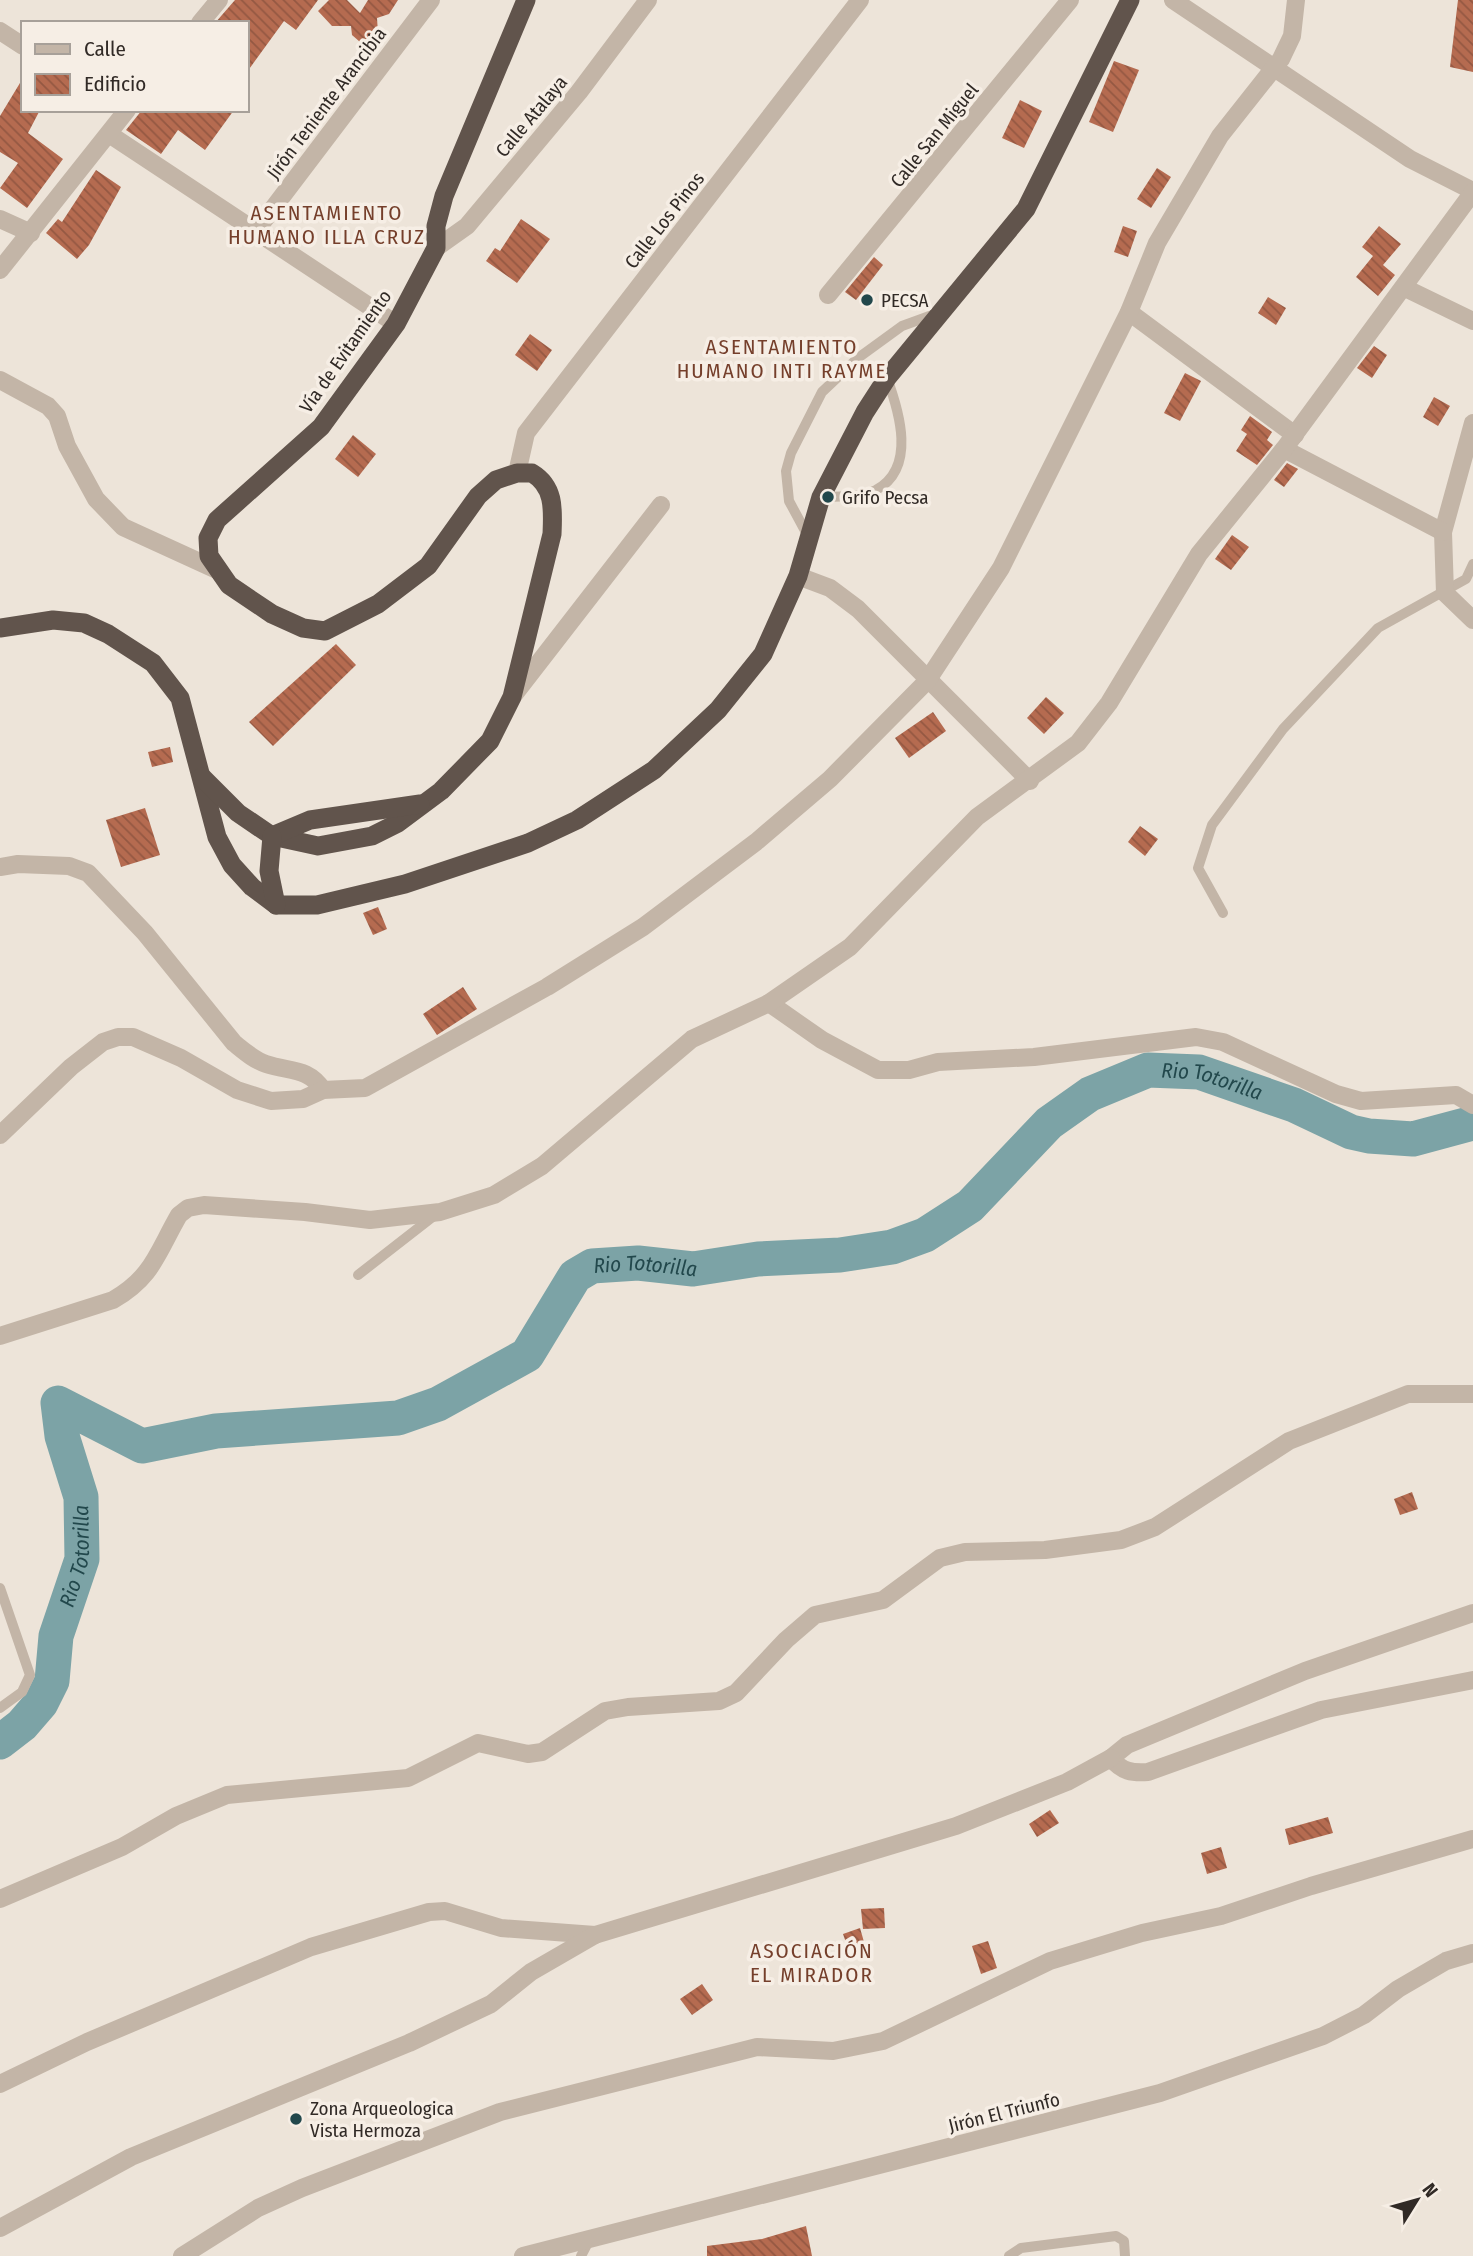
<svg xmlns="http://www.w3.org/2000/svg" width="1473" height="2256" viewBox="0 0 1473 2256" font-family="'Fira Sans Condensed',sans-serif">
<defs>
<pattern id="building-back-hatch" width="6" height="6" patternUnits="userSpaceOnUse" patternTransform="scale(1.75)"><rect width="6" height="6" fill="#b56b50"/><path d="M-1 5l2 2M0 0l6 6M5-1l2 2" fill="none" stroke="#945842"/></pattern>
</defs>
<rect width="100%" height="100%" fill="#ede4d9"/>
<g fill="none" stroke-linecap="round" stroke-linejoin="round">
<path stroke="#7ca3a6" stroke-width="35" id="s1" d="M0,1742L22,1725L41,1703L52,1681L56,1636L82,1559L81,1497L62,1436L58,1403L142,1446L216,1431L398,1418L438,1404L527,1355L575,1276L592,1266L638,1263L693,1269L758,1259L840,1255L892,1247L925,1235L970,1206L1049,1123L1090,1094L1148,1070L1199,1072L1294,1105L1351,1132L1369,1136L1413,1139L1473,1123"/>
</g>
<g fill="url(#building-back-hatch)">
<path d="M235,0H318L296,30L284,21L247,72V23H215Z"/>
<path d="M329,0H347L360,13L368,0H398L389,14L377,18L378,33L371,41L360,42L352,35L351,26H332L318,11Z"/>
<path d="M1458,0H1473V72L1450,67Z"/>
<path d="M1114,61L1139,70L1113,132L1089,122Z"/>
<path d="M23,78V110H40L28,133L63,159L27,208L0,188L18,163L0,152V116Z"/>
<path d="M1020,100L1042,111L1024,148L1002,138Z"/>
<path d="M142,110H234L205,150L178,130L161,154L126,130Z"/>
<path d="M1157,168L1171,177L1151,208L1137,199Z"/>
<path d="M96,170L121,187L89,245L77,259L46,233L58,219L62,222Z"/>
<path d="M521,219L550,239L517,283L486,261L495,248L500,251Z"/>
<path d="M1123,226L1137,231L1128,257L1114,252Z"/>
<path d="M1379,226L1401,244L1383,265L1395,275L1378,296L1356,277L1373,256L1362,247Z"/>
<path d="M874,257L883,265L856,300L845,292Z"/>
<path d="M1268,297L1286,308L1276,325L1258,313Z"/>
<path d="M530,334L552,350L537,371L515,355Z"/>
<path d="M1374,346L1387,355L1372,378L1357,368Z"/>
<path d="M1185,373L1201,381L1180,421L1164,413Z"/>
<path d="M1434,397L1450,406L1438,426L1423,417Z"/>
<path d="M1250,416L1272,432L1267,440L1273,445L1257,465L1236,451L1247,434L1241,430Z"/>
<path d="M353,435L376,454L358,477L335,459Z"/>
<path d="M1287,463L1298,469L1284,487L1274,480Z"/>
<path d="M1232,535L1249,547L1231,570L1215,559Z"/>
<path d="M336,644L356,665L273,746L249,722Z"/>
<path d="M1046,697L1064,713L1044,734L1027,718Z"/>
<path d="M933,712L946,731L909,758L895,738Z"/>
<path d="M170,747L173,762L152,767L148,752Z"/>
<path d="M145,808L160,855L121,867L106,820Z"/>
<path d="M1140,826L1158,839L1145,856L1128,842Z"/>
<path d="M378,907L387,929L373,935L363,913Z"/>
<path d="M463,987L477,1009L437,1035L423,1014Z"/>
<path d="M1412,1492L1418,1509L1400,1515L1394,1499Z"/>
<path d="M1050,1810L1059,1823L1037,1837L1029,1824Z"/>
<path d="M1328,1817L1333,1833L1289,1845L1285,1829Z"/>
<path d="M1221,1847L1227,1868L1207,1874L1201,1853Z"/>
<path d="M884,1908L885,1928L863,1929L861,1909Z"/>
<path d="M860,1928L866,1949L850,1954L843,1934Z"/>
<path d="M988,1941L997,1968L981,1974L972,1946Z"/>
<path d="M702,1984L713,2000L692,2015L680,1999Z"/>
<path d="M806,2226L812,2256H707V2246L762,2239Z"/>
</g>
<g fill="none" stroke-linecap="round" stroke-linejoin="round">
<g stroke="#c3b5a7" stroke-width="10">
<path d="M821,497C839,496 859,498 876,490C917,468 899,411 887,378"/>
<path d="M809,538L789,501L786,471L791,453L822,392L858,358L902,326L935,314"/>
<path d="M1223,913L1198,868L1212,825L1283,729L1378,628L1466,579L1473,564"/>
<path d="M358,1275L435,1215"/>
<path d="M0,1588L30,1675L22,1692L0,1708"/>
<path d="M581,2256L590,2239"/>
<path d="M1009,2256L1021,2248L1116,2236L1124,2241L1125,2256"/>
</g>
<g stroke="#c3b5a7" stroke-width="18">
<path d="M1173,0L1410,159L1473,191"/>
<path d="M200,23L219,0"/>
<path d="M0,31L23,46"/>
<path d="M109,134L396,324"/>
<path d="M0,219L31,233"/>
<path d="M255,232L431,0"/>
<path d="M436,248L467,226L579,92L648,0"/>
<path d="M0,270L127,110"/>
<path d="M1405,288L1473,321"/>
<path d="M828,295L1070,0"/>
<path d="M1129,312L1295,435"/>
<path d="M0,380L48,406L57,416L67,446L96,499L123,527L217,570"/>
<path d="M1473,423L1443,532L1445,593L1473,620"/>
<path d="M1284,449L1443,532"/>
<path d="M517,473L526,433L860,0"/>
<path d="M798,576L830,588L858,609L1030,781"/>
<path d="M513,696L661,505"/>
<path d="M0,867L18,864L69,866L88,873L145,933L234,1043C244,1051 254,1060 266,1064C290,1072 308,1067 323,1090"/>
<path d="M769,1003L822,1040L878,1070H909L938,1062L1034,1057L1196,1037L1223,1042L1336,1094L1361,1101L1456,1095L1473,1105"/>
<path d="M0,1135L71,1067L103,1042L118,1037H133L181,1058L237,1090L271,1101L303,1099L323,1090L365,1088L547,987L643,927L756,842L830,779L927,681L1001,568L1129,312L1157,243L1220,136L1281,59L1292,36L1296,0"/>
<path d="M0,1336L113,1300C153,1277 157,1253 179,1215L188,1208L204,1205L305,1212L370,1220L440,1212L494,1195L542,1166L692,1039L769,1003L850,947L977,817L1078,743L1109,703L1199,554L1284,449L1473,192"/>
<path d="M1473,1613L1305,1671L1127,1745L1111,1758C1122,1772 1132,1773 1148,1772L1321,1710L1473,1680"/>
<path d="M0,1899L122,1847L176,1816L227,1795L408,1778L478,1743L528,1754L542,1752L605,1711L628,1707L719,1701L736,1693L786,1640L815,1615L883,1600L940,1558L965,1552L1045,1550L1121,1540L1155,1527L1289,1441L1408,1394H1473"/>
<path d="M0,2084L87,2042L311,1947L429,1912L445,1911L501,1928L595,1935"/>
<path d="M0,2228L131,2157L409,2043L491,2004L531,1972L595,1935L956,1826L1067,1782L1111,1758"/>
<path d="M182,2256L258,2208L302,2188L500,2112L757,2047L833,2051L883,2041L1050,1961L1142,1933L1221,1916L1311,1886L1473,1839"/>
<path d="M523,2256L1160,2093L1323,2036L1364,2015L1398,1989L1446,1961L1473,1953"/>
</g>
<g stroke="#61544c" stroke-width="19">
<path d="M0,628L53,620L84,623L108,634L153,663L180,698L217,837L232,865L252,887L276,905H317L405,884L528,843L577,820L654,770L718,710L763,654L798,576L821,497L865,412L887,378L1026,209L1130,0"/>
<path d="M202,777L238,813L272,836L318,846L372,836L398,823L441,791L490,741L512,697L552,534C553,510 555,487 532,473H517L496,480L478,496L428,566L378,604L325,631L303,628L272,614L229,585L209,556L208,538L217,520L321,427L396,324L436,248V226L444,196L526,0"/>
<path d="M272,836L310,820L420,804"/>
<path d="M272,836L269,871L276,905"/>
</g>
</g>
<g fill="#22484c" stroke="#f6eee5" stroke-width="2.5">
<circle cx="867" cy="300" r="7"/>
<circle cx="828" cy="497" r="7"/>
<circle cx="296" cy="2119" r="7"/>
</g>
<g text-anchor="middle" stroke-width="7" stroke-linejoin="round" paint-order="stroke">
<g font-size="19" fill="#312a26" stroke="#f6eee5">
<text transform="translate(326 103) rotate(-53)" y="7">Jirón Teniente Arancibia</text>
<text transform="translate(531 116) rotate(-50)" y="7">Calle Atalaya</text>
<text transform="translate(934 135) rotate(-51)" y="7">Calle San Miguel</text>
<text transform="translate(664 220) rotate(-52)" y="7">Calle Los Pinos</text>
<text transform="translate(345 351) rotate(-55)" y="7">Vía de Evitamiento</text>
<text transform="translate(1004 2112) rotate(-14)" y="7">Jirón El Triunfo</text>
</g>
<g font-size="19" fill="#312a26" stroke="#f6eee5" text-anchor="start">
<text x="881" y="307">PECSA</text>
<text x="842" y="504">Grifo Pecsa</text>
<text x="310" y="2115">Zona Arqueologica<tspan x="310" dy="22">Vista Hermoza</tspan></text>
</g>
<g font-size="21" letter-spacing="2" fill="#753f2b" stroke="#f6eee5">
<text x="327" y="220">ASENTAMIENTO<tspan x="327" dy="24">HUMANO ILLA CRUZ</tspan></text>
<text x="782" y="354">ASENTAMIENTO<tspan x="782" dy="24">HUMANO INTI RAYME</tspan></text>
<text x="812" y="1958">ASOCIACIÓN<tspan x="812" dy="24">EL MIRADOR</tspan></text>
</g>
<g font-size="21" font-style="italic" fill="#22484c" stroke="#f6eee5">
<text dy="7" stroke="none"><textPath href="#s1" startOffset="1659">Rio Totorilla</textPath></text>
<text dy="7" stroke="none"><textPath href="#s1" startOffset="1029">Rio Totorilla</textPath></text>
<text dy="7" stroke="none"><textPath href="#s1" startOffset="210">Rio Totorilla</textPath></text>
</g>
</g>
<rect x="21" y="21" width="228" height="91" fill="#f6eee5" stroke="#a7a099" stroke-width="2"/>
<rect x="35" y="44" width="35" height="10" fill="#c3b5a7" stroke="#a7a099" stroke-width="2"/>
<text x="84" y="56" font-size="21" fill="#312a26">Calle</text>
<rect x="35" y="74" width="35" height="21" fill="url(#building-back-hatch)" stroke="#a7a099" stroke-width="2"/>
<text x="84" y="91" font-size="21" fill="#312a26">Edificio</text>
<g transform="translate(1417 2200) rotate(53)" stroke="#f6eee5" stroke-width="5" paint-order="stroke">
<path d="M0-5L12 26L0 18L-12 26Z" fill="#312a26"/>
<text y="-10" font-size="19" font-weight="bold" text-anchor="middle" fill="#312a26">N</text>
</g>
</svg>
